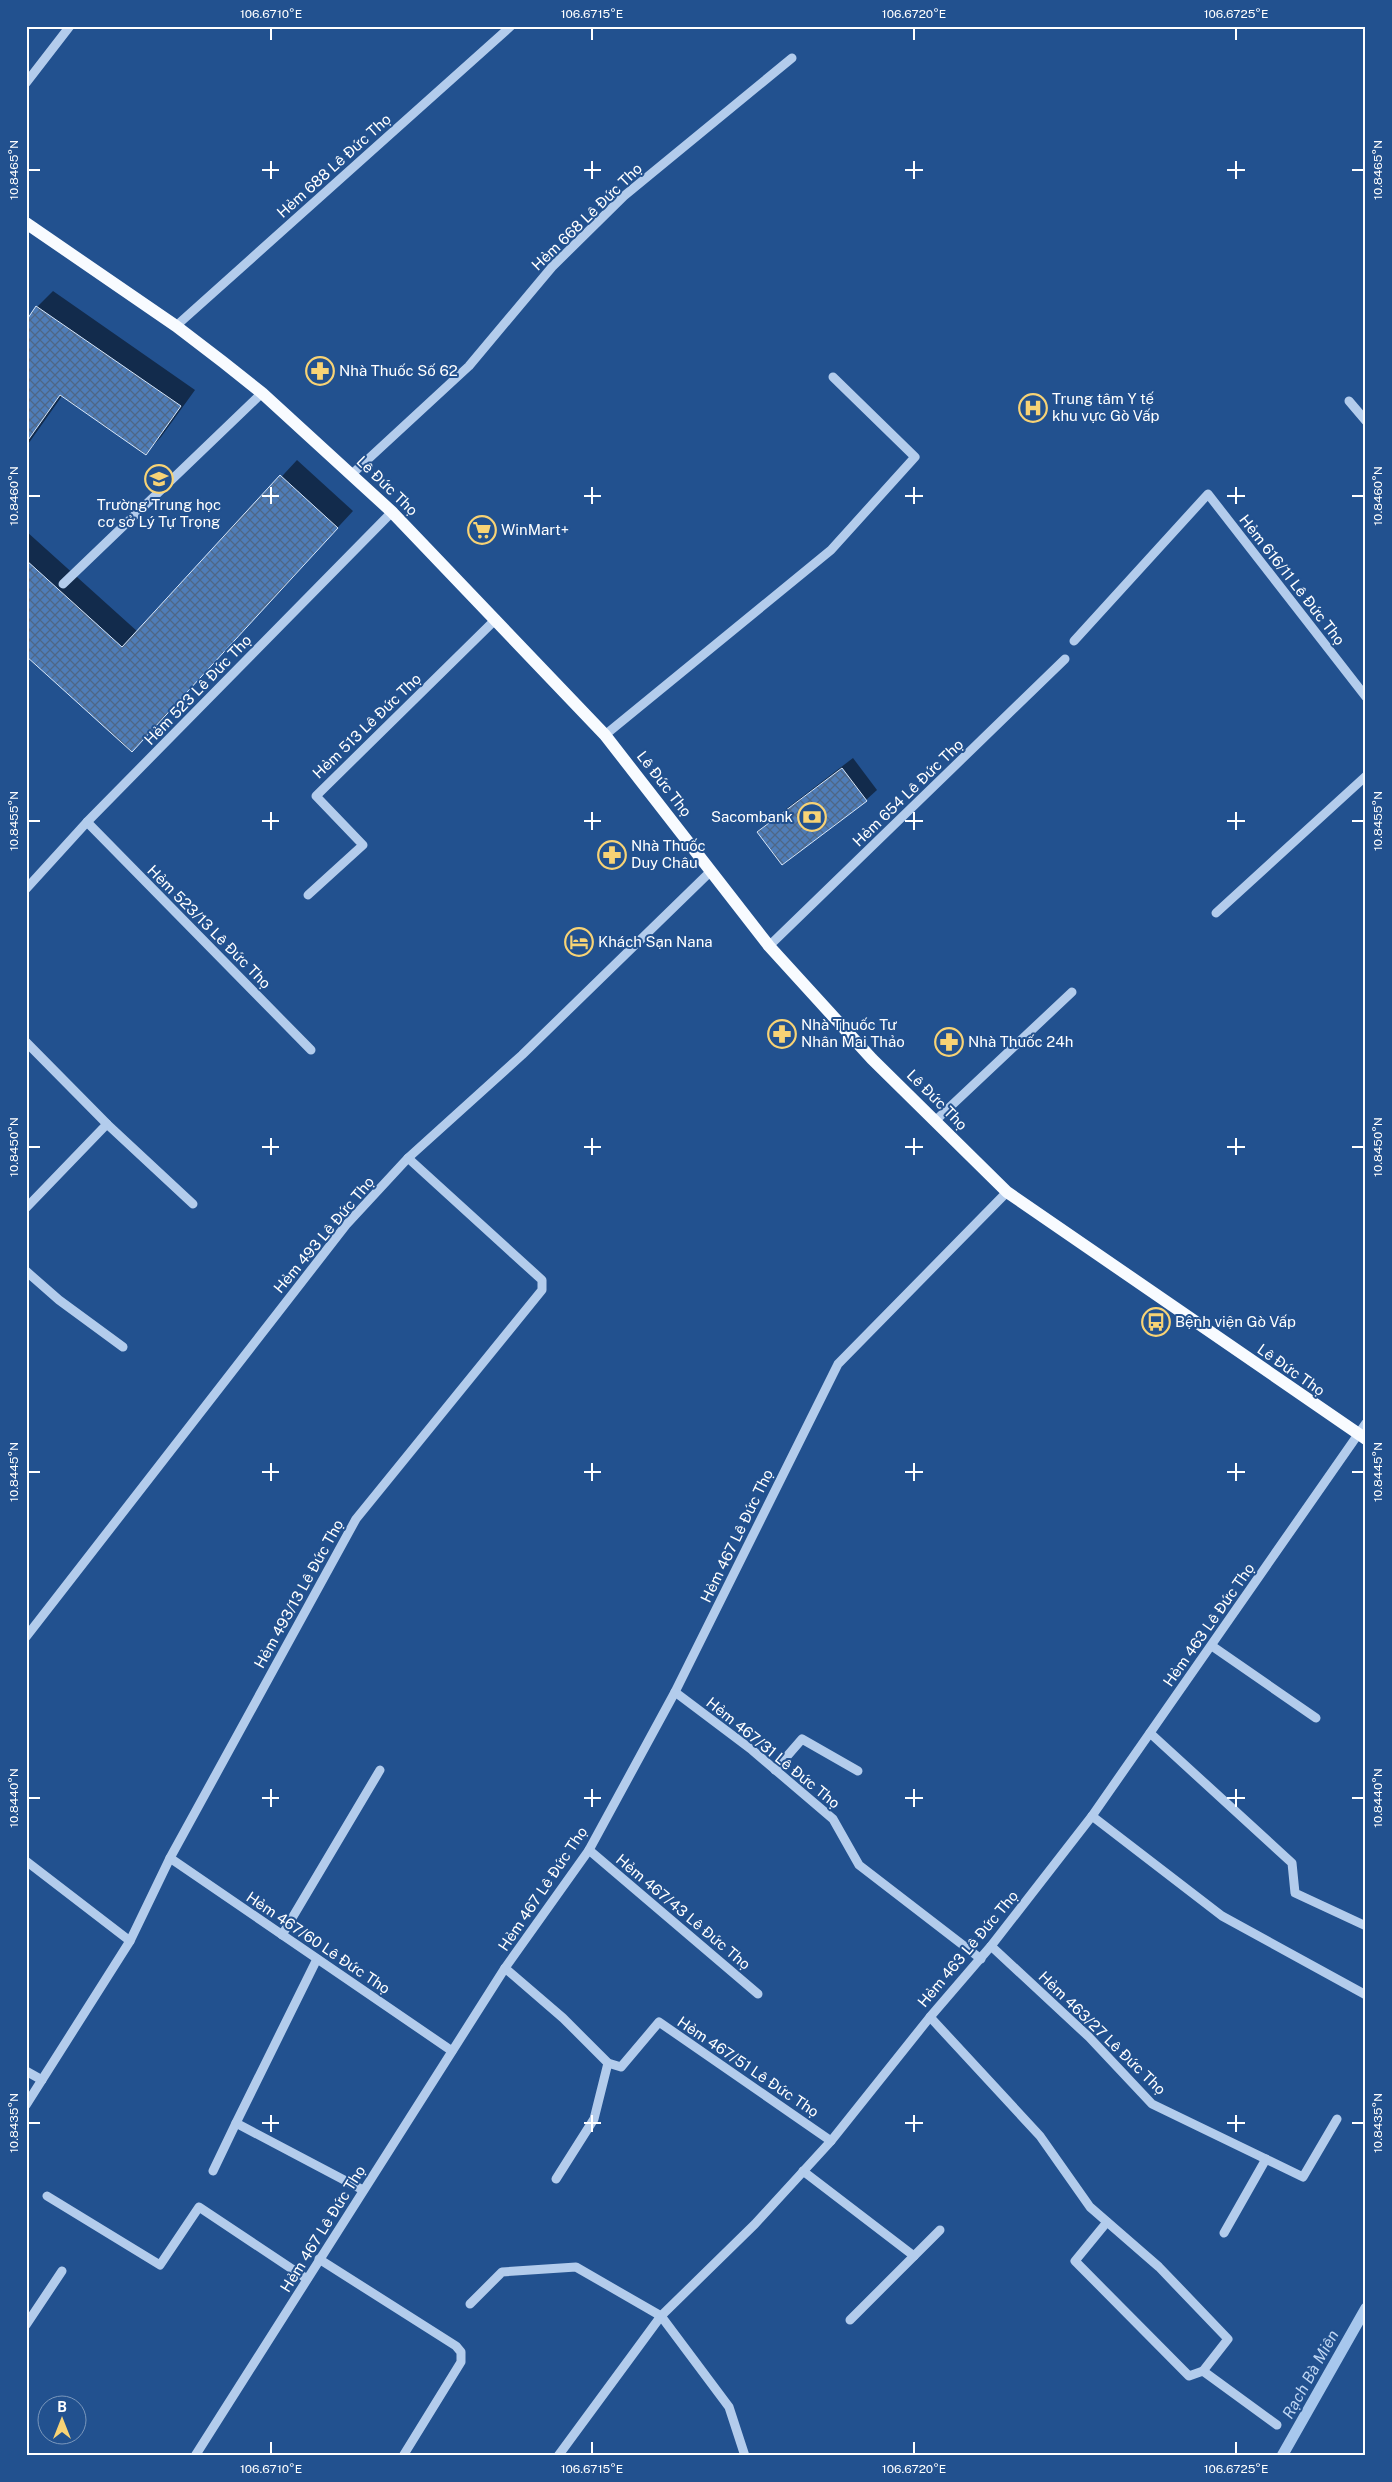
<svg xmlns="http://www.w3.org/2000/svg" width="1392" height="2482" viewBox="0 0 1392 2482" font-family="'Public Sans',sans-serif">
<defs>
<pattern id="building-cross-hatch" width="8" height="8" patternUnits="userSpaceOnUse" patternTransform="scale(1.25)"><rect width="8" height="8" fill="#4f7db8"/><path d="M0 0l8 8M0 8l8-8" fill="none" stroke="#4e6787"/></pattern>
</defs>
<rect width="100%" height="100%" fill="#22518f"/>
<g fill="#0007">
<path d="M53,291L195,390L161,437L146,453L62,396L26,447V323L37,307Z"/>
<path d="M297,460L353,511L132,750L26,655V531L138,632Z"/>
<path d="M853,758L877,790L866,800L782,863L758,832L769,822Z"/>
</g>
<g fill="none" stroke-linecap="round" stroke-linejoin="round">
<path stroke="#a7c7ed" stroke-width="11" d="M1282,2456L1366,2308"/>
</g>
<g fill="url(#building-cross-hatch)" stroke="#d8e7f9">
<path d="M36,306L181,406L146,455L60,395L26,443V321Z"/>
<path d="M280,475L338,528L132,752L26,656V560L122,647Z"/>
<path d="M842,768L867,801L782,865L757,832Z"/>
</g>
<g fill="none" stroke-linecap="round" stroke-linejoin="round">
<g stroke="#b3ccec" stroke-width="9">
<path d="M26,83L70,26"/>
<path d="M176,326L511,26"/>
<path d="M1349,401L1366,421"/>
<path d="M352,474L469,366L552,267L624,196L792,58"/>
<path d="M63,584L262,393"/>
<path d="M1074,641L1208,494L1366,697"/>
<path d="M605,735L831,550L915,457L833,377"/>
<path d="M87,822L311,1050"/>
<path d="M26,889L87,822L392,512"/>
<path d="M308,895L363,845L316,796L496,619"/>
<path d="M1216,913L1366,776"/>
<path d="M769,946L1065,659"/>
<path d="M26,1042L107,1124L26,1208"/>
<path d="M935,1121L1072,992"/>
<path d="M107,1124L193,1204"/>
<path d="M26,1271L59,1300L123,1347"/>
<path d="M26,1637L346,1225L408,1158L522,1055L711,871"/>
<path d="M1212,1646L1316,1718"/>
<path d="M675,1692L752,1750L833,1819L859,1865L981,1959"/>
<path d="M1150,1733L1292,1863L1295,1893L1366,1926"/>
<path d="M775,1770L802,1739L858,1771"/>
<path d="M1092,1816L1222,1916L1366,1995"/>
<path d="M589,1850L758,1994"/>
<path d="M170,1858L452,2051"/>
<path d="M26,1861L130,1941"/>
<path d="M282,1935L380,1770"/>
<path d="M991,1946L1089,2037L1152,2104L1303,2177L1337,2119"/>
<path d="M505,1968L563,2018L608,2063L621,2067L659,2022L831,2141"/>
<path d="M930,2017L1040,2136L1090,2207L1159,2267L1228,2339L1203,2371"/>
<path d="M26,2071L42,2080"/>
<path d="M26,2105L130,1941L170,1858L356,1519L542,1290V1280L408,1158"/>
<path d="M236,2123L317,1959"/>
<path d="M213,2171L236,2123L363,2190"/>
<path d="M803,2171L914,2256"/>
<path d="M556,2179L594,2119L608,2063"/>
<path d="M47,2196L160,2265L199,2207L307,2279"/>
<path d="M1107,2222L1075,2261L1189,2376L1203,2371L1277,2425"/>
<path d="M1224,2233L1266,2159"/>
<path d="M319,2259L456,2346L461,2352V2362L403,2456"/>
<path d="M470,2304L502,2272L576,2267L661,2316L558,2456"/>
<path d="M850,2320L940,2230"/>
<path d="M26,2325L62,2271"/>
<path d="M195,2456L505,1968L589,1850L675,1692L838,1364L1007,1192"/>
<path d="M745,2456L729,2407L661,2316L755,2224L831,2141L930,2017L991,1946L1092,1816L1366,1423"/>
</g>
<path stroke="#f8fbff" stroke-width="12" d="M26,223L176,326L223,362L262,393L392,512L605,735L769,946L872,1059L1007,1192L1366,1439"/>
</g>
<path fill="none" stroke="#fff" stroke-width="2" d="M271,28V40M592,28V40M914,28V40M1236,28V40M271,161V179M592,161V179M914,161V179M1236,161V179M28,170H40M262,170H279M584,170H601M905,170H923M1227,170H1245M1352,170H1364M271,487V504M592,487V504M914,487V504M1236,487V504M28,496H40M262,496H279M584,496H601M905,496H923M1227,496H1245M1352,496H1364M271,812V830M592,812V830M914,812V830M1236,812V830M28,821H40M262,821H279M584,821H601M905,821H923M1227,821H1245M1352,821H1364M271,1138V1155M592,1138V1155M914,1138V1155M1236,1138V1155M28,1147H40M262,1147H279M584,1147H601M905,1147H923M1227,1147H1245M1352,1147H1364M271,1463V1481M592,1463V1481M914,1463V1481M1236,1463V1481M28,1472H40M262,1472H279M584,1472H601M905,1472H923M1227,1472H1245M1352,1472H1364M271,1789V1807M592,1789V1807M914,1789V1807M1236,1789V1807M28,1798H40M262,1798H279M584,1798H601M905,1798H923M1227,1798H1245M1352,1798H1364M271,2115V2132M592,2115V2132M914,2115V2132M1236,2115V2132M28,2123H40M262,2123H279M584,2123H601M905,2123H923M1227,2123H1245M1352,2123H1364M271,2442V2454M592,2442V2454M914,2442V2454M1236,2442V2454"/>
<defs>
<symbol id="pharmacy-ring" viewBox="-11 -11 22 22"><circle r="9.5" fill="#22518f" stroke="#f8d375" stroke-width="1.5"/><path d="M-2-6h4v4h4v4h-4v4h-4v-4h-4v-4h4Z" fill="#f8d375"/></symbol>
<symbol id="hospital-ring" viewBox="-11 -11 22 22"><circle r="9.5" fill="#22518f" stroke="#f8d375" stroke-width="1.5"/><path d="M-5-5h3v3.5h4V-5h3V5h-3V1.5h-4V5h-3Z" fill="#f8d375"/></symbol>
<symbol id="school-ring" viewBox="-11 -11 22 22"><circle r="9.5" fill="#22518f" stroke="#f8d375" stroke-width="1.5"/><path d="M0-5L7-2L0 1L-7-2ZM-4 1L0 2.5L4 1V4Q0 6-4 4Z" fill="#f8d375"/></symbol>
<symbol id="supermarket-ring" viewBox="-11 -11 22 22"><circle r="9.5" fill="#22518f" stroke="#f8d375" stroke-width="1.5"/><path d="M-6-5.5h2.5l.6 2H6L4.5 2H-2.5L-4.4-4H-6ZM-1.5 3.2a1.3 1.3 0 1 0 .1 0ZM3 3.2a1.3 1.3 0 1 0 .1 0Z" fill="#f8d375"/></symbol>
<symbol id="bank-ring" viewBox="-11 -11 22 22"><circle r="9.5" fill="#22518f" stroke="#f8d375" stroke-width="1.5"/><path d="M-6-4H6V4H-6ZM0-2.3a2.3 2.3 0 1 0 0 4.6a2.3 2.3 0 1 0 0-4.6Z" fill="#f8d375"/></symbol>
<symbol id="hotel-ring" viewBox="-11 -11 22 22"><circle r="9.5" fill="#22518f" stroke="#f8d375" stroke-width="1.5"/><path d="M-6-4.5h1.5V1H6V5H4.5V3h-9V5H-6ZM-4 0a1.8 1.8 0 1 1 3.6 0ZM.5 0V-2.5h3Q6-2.5 6 0Z" fill="#f8d375"/></symbol>
<symbol id="bus-ring" viewBox="-11 -11 22 22"><circle r="9.5" fill="#22518f" stroke="#f8d375" stroke-width="1.5"/><path d="M-5-6H5V4H4V6H2V4H-2V6H-4V4H-5ZM-3.5-4V0h7V-4ZM-3.5 1.2v1.5H-2V1.2ZM2 1.2v1.5H3.5V1.2Z" fill="#f8d375"/></symbol>
</defs>
<g fill-rule="evenodd">
<use href="#pharmacy-ring" x="304" y="355" width="32" height="32"/>
<use href="#hospital-ring" x="1017" y="392" width="32" height="32"/>
<use href="#school-ring" x="143" y="463" width="32" height="32"/>
<use href="#supermarket-ring" x="466" y="514" width="32" height="32"/>
<use href="#bank-ring" x="796" y="801" width="32" height="32"/>
<use href="#pharmacy-ring" x="596" y="839" width="32" height="32"/>
<use href="#hotel-ring" x="563" y="926" width="32" height="32"/>
<use href="#pharmacy-ring" x="766" y="1018" width="32" height="32"/>
<use href="#pharmacy-ring" x="933" y="1026" width="32" height="32"/>
<use href="#bus-ring" x="1140" y="1306" width="32" height="32"/>
</g>
<g text-anchor="middle" stroke-width="4" stroke-linejoin="round" paint-order="stroke">
<g font-size="15" fill="#fff" stroke="#22518f">
<text transform="translate(334 166) rotate(-42)" y="5">Hẻm 688 Lê Đức Thọ</text>
<text transform="translate(587 217) rotate(-44)" y="5">Hẻm 668 Lê Đức Thọ</text>
<text transform="translate(387 486) rotate(44)" y="5">Lê Đức Thọ</text>
<text transform="translate(1292 580) rotate(52)" y="5">Hẻm 616/11 Lê Đức Thọ</text>
<text transform="translate(198 690) rotate(-46)" y="5">Hẻm 523 Lê Đức Thọ</text>
<text transform="translate(367 726) rotate(-44)" y="5">Hẻm 513 Lê Đức Thọ</text>
<text transform="translate(664 784) rotate(52)" y="5">Lê Đức Thọ</text>
<text transform="translate(908 793) rotate(-44)" y="5">Hẻm 654 Lê Đức Thọ</text>
<text transform="translate(209 927) rotate(45)" y="5">Hẻm 523/13 Lê Đức Thọ</text>
<text transform="translate(937 1100) rotate(45)" y="5">Lê Đức Thọ</text>
<text transform="translate(324 1235) rotate(-50)" y="5">Hẻm 493 Lê Đức Thọ</text>
<text transform="translate(1291 1370) rotate(35)" y="5">Lê Đức Thọ</text>
<text transform="translate(737 1536) rotate(-64)" y="5">Hẻm 467 Lê Đức Thọ</text>
<text transform="translate(299 1594) rotate(-61)" y="5">Hẻm 493/13 Lê Đức Thọ</text>
<text transform="translate(1209 1625) rotate(-55)" y="5">Hẻm 463 Lê Đức Thọ</text>
<text transform="translate(773 1753) rotate(39)" y="5">Hẻm 467/31 Lê Đức Thọ</text>
<text transform="translate(543 1889) rotate(-56)" y="5">Hẻm 467 Lê Đức Thọ</text>
<text transform="translate(683 1912) rotate(40)" y="5">Hẻm 467/43 Lê Đức Thọ</text>
<text transform="translate(318 1943) rotate(34)" y="5">Hẻm 467/60 Lê Đức Thọ</text>
<text transform="translate(968 1949) rotate(-50)" y="5">Hẻm 463 Lê Đức Thọ</text>
<text transform="translate(1102 2033) rotate(44)" y="5">Hẻm 463/27 Lê Đức Thọ</text>
<text transform="translate(748 2067) rotate(34)" y="5">Hẻm 467/51 Lê Đức Thọ</text>
<text transform="translate(323 2229) rotate(-58)" y="5">Hẻm 467 Lê Đức Thọ</text>
</g>
<g font-size="15" fill="#fff" stroke="#22518f" text-anchor="start">
<text x="339" y="376">Nhà Thuốc Số 62</text>
<text x="1052" y="404">Trung tâm Y tế<tspan x="1052" dy="17">khu vực Gò Vấp</tspan></text>
<text x="159" y="510" text-anchor="middle">Trường Trung học<tspan x="159" dy="17">cơ sở Lý Tự Trọng</tspan></text>
<text x="501" y="535">WinMart+</text>
<text x="793" y="822" text-anchor="end">Sacombank</text>
<text x="631" y="851">Nhà Thuốc<tspan x="631" dy="17">Duy Châu</tspan></text>
<text x="598" y="947">Khách Sạn Nana</text>
<text x="801" y="1030">Nhà Thuốc Tư<tspan x="801" dy="17">Nhân Mai Thảo</tspan></text>
<text x="968" y="1047">Nhà Thuốc 24h</text>
<text x="1175" y="1327">Bệnh viện Gò Vấp</text>
</g>
<g font-size="16" font-style="italic" fill="#bfd6f3" stroke="#22518f">
<text transform="translate(1310 2374) rotate(-61)" y="6">Rạch Bà Miên</text>
</g>
</g>
<rect width="1392" height="2482" fill="none" stroke="#22518f" stroke-width="55"/>
<g transform="translate(62 2420)"><circle r="24" fill="#22518f" stroke="#7a97bc"/>
<path d="M0-4L9 19L0 12L-9 19Z" fill="#f8d375"/>
<text y="-8" font-size="14" font-weight="bold" text-anchor="middle" fill="#ffffff">B</text>
</g>
<rect x="28" y="28" width="1336" height="2426" fill="none" stroke="#fff" stroke-width="2"/>
<g font-size="12" text-anchor="middle" fill="#fff">
<text x="271" y="18">106.6710°E</text>
<text x="592" y="18">106.6715°E</text>
<text x="914" y="18">106.6720°E</text>
<text x="1236" y="18">106.6725°E</text>
<text transform="translate(14 170) rotate(-90)" y="4">10.8465°N</text>
<text transform="translate(1378 170) rotate(-90)" y="4">10.8465°N</text>
<text transform="translate(14 496) rotate(-90)" y="4">10.8460°N</text>
<text transform="translate(1378 496) rotate(-90)" y="4">10.8460°N</text>
<text transform="translate(14 821) rotate(-90)" y="4">10.8455°N</text>
<text transform="translate(1378 821) rotate(-90)" y="4">10.8455°N</text>
<text transform="translate(14 1147) rotate(-90)" y="4">10.8450°N</text>
<text transform="translate(1378 1147) rotate(-90)" y="4">10.8450°N</text>
<text transform="translate(14 1472) rotate(-90)" y="4">10.8445°N</text>
<text transform="translate(1378 1472) rotate(-90)" y="4">10.8445°N</text>
<text transform="translate(14 1798) rotate(-90)" y="4">10.8440°N</text>
<text transform="translate(1378 1798) rotate(-90)" y="4">10.8440°N</text>
<text transform="translate(14 2123) rotate(-90)" y="4">10.8435°N</text>
<text transform="translate(1378 2123) rotate(-90)" y="4">10.8435°N</text>
<text x="271" y="2473">106.6710°E</text>
<text x="592" y="2473">106.6715°E</text>
<text x="914" y="2473">106.6720°E</text>
<text x="1236" y="2473">106.6725°E</text>
</g>
</svg>
